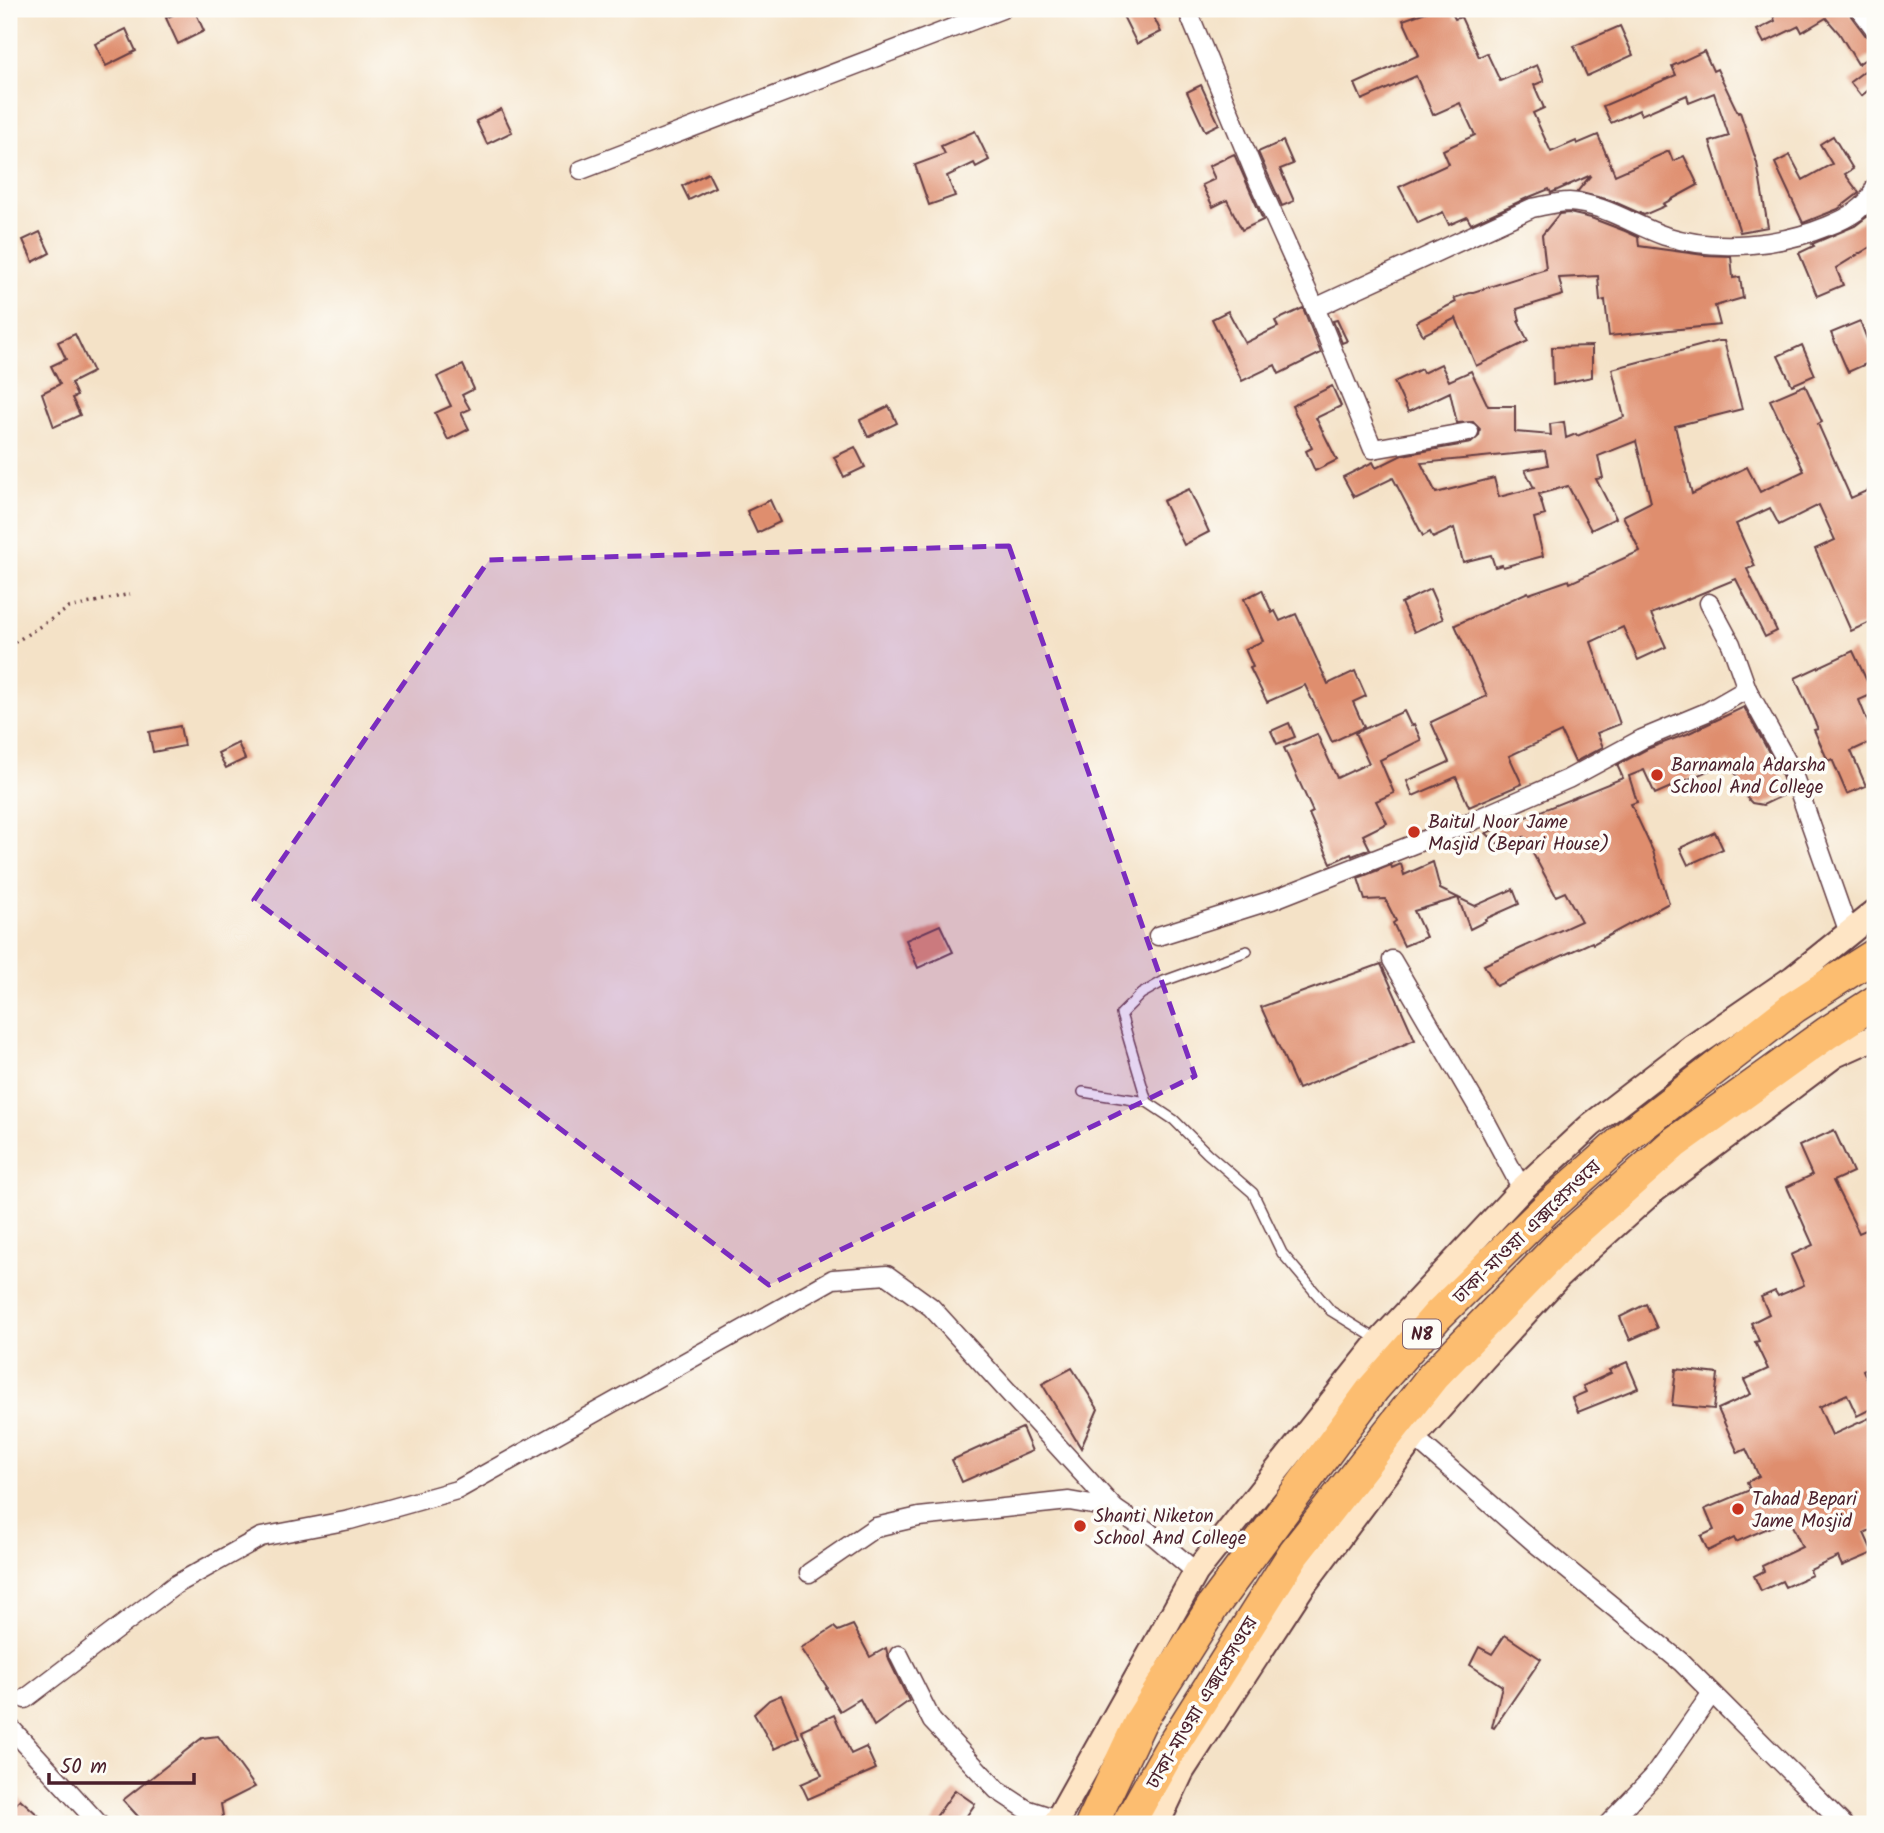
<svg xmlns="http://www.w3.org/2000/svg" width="1884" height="1833" viewBox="0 0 1884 1833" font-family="Kalam,'Noto Sans Bengali',sans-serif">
<rect width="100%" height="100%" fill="#fdfcf7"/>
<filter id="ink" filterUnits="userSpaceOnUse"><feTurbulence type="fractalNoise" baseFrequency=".0143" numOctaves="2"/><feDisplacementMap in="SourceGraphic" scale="14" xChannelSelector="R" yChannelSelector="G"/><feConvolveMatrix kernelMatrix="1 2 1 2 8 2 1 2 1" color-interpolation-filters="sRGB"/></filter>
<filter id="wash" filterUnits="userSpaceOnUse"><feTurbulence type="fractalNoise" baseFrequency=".00686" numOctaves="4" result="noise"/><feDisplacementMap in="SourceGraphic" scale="28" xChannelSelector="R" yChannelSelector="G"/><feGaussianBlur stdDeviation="1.57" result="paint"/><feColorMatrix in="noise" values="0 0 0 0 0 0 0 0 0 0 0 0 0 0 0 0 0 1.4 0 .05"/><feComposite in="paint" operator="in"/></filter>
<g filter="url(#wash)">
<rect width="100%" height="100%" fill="#f4e2c7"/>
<g id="blocks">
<g fill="#df8e6e" fill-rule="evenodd">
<path d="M185,9H194L204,31L178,44L166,18Z"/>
<path d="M1133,9H1150L1161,32L1137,44L1122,14Z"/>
<path d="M1434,9H1450L1455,19L1461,17L1479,57L1487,53L1500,81L1537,65L1544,81L1534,85L1544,108L1533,113L1551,152L1576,141L1577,144L1598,135L1615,175L1669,151L1673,161L1684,156L1698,185L1663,204L1665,206L1644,215L1610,200L1577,192L1591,175L1553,192L1551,193L1549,189L1527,198L1471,224L1467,217L1449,225L1443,212L1418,223L1399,187L1449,164L1443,150L1475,135L1460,103L1433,115L1416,76L1362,100L1355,84L1419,55L1403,20Z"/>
<path d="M1771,9H1849L1851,16L1866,36L1875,40V53L1858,64L1839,33L1826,18L1802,32L1799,26L1764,43L1757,30L1775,21Z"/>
<path d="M1620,26L1633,55L1587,76L1574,46Z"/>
<path d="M126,29L136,51L106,66L95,44Z"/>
<path d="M1704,51L1713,71L1717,69L1738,113L1740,112L1757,163L1768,227L1740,232L1710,142L1729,136L1714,93L1689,103L1687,95L1641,115L1639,110L1611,123L1603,106L1676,75L1672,66Z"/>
<path d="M1875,63V85L1861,96L1850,82Z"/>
<path d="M1201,85L1219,124L1205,131L1187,92Z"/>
<path d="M501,109L512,132L487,144L476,121Z"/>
<path d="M975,131L989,160L976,167L974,163L947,176L955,196L929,205L915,165L945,154L941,146Z"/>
<path d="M1833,136L1853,169L1845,174L1859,193L1838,209L1803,223L1775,163L1790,155L1803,180L1832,164L1820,144Z"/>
<path d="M1283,141L1293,164L1280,169L1294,201L1282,206L1258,152Z"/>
<path d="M1234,154L1263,220L1242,230L1227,200L1213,207L1202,185L1215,179L1209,166Z"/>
<path d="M708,173L715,187L689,200L682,186Z"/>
<path d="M1569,213L1591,218L1625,231L1638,237L1639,246L1704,255L1731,256L1733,278L1740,277L1743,298L1715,306L1720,325L1609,336L1605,300L1600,301L1598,276L1559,278L1563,295L1517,309L1520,320L1518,321L1528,341L1476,366L1456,318L1423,335L1416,322L1456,302L1454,298L1546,269L1542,235L1559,214Z"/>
<path d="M1872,213L1875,218V244L1836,268L1843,285L1817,296L1799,253L1814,246L1812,244L1855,226Z"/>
<path d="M40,232L50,253L33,262L23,240Z"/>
<path d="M1303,308L1321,353L1279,374L1275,365L1242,381L1212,319L1228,311L1245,343L1278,327L1275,321Z"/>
<path d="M1337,320L1347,341L1342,343L1333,321Z"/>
<path d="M1860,321L1875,360L1848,372L1831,333Z"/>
<path d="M75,334L93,372L71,383L77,396L72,398L80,415L54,427L42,393L60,384L51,366L66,359L58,342Z"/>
<path d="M1718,341H1724L1742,409L1675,426L1692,494L1747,467L1760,492L1804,471L1770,400L1805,385L1822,422L1818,424L1851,498L1875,487V620L1851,631L1815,549L1835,540L1819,505L1779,525L1770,508L1736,524L1755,566L1747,569L1777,631L1765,637L1736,579L1651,614L1666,647L1638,660L1623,627L1591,642L1620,724L1597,733L1603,747L1575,762L1561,732L1509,756L1522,784L1469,807L1456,777L1413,796L1407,781L1449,762L1431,722L1487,696L1455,625L1528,592L1529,594L1569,580L1570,583L1640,551L1623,516L1651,502L1636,441L1598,456L1603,478L1596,479L1616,518L1591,530L1568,486L1539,494L1545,515L1534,518L1543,556L1503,567L1502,565L1495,567L1491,555L1463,562L1454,528L1433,538L1430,532L1423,536L1393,478L1354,497L1343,477L1373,462L1376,468L1402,455L1471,443L1479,436L1480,429L1473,422L1457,423L1450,392L1408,412L1394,382L1421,369L1423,373L1441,364L1449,381L1471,371L1488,406H1515V432L1551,435L1550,424L1564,422L1566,438L1576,434L1577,436L1624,417L1612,369ZM1545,451L1548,465L1525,470L1534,488L1499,497L1494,478L1436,493L1421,463Z"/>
<path d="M1802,345L1815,375L1792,385L1778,356Z"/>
<path d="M1592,346V377L1553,385L1552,347Z"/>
<path d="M463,365L474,389L462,395L470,409L461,413L469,429L448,440L435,413L451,406L437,377Z"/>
<path d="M1332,386L1341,406L1316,418L1337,460L1315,471L1306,451L1312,448L1292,406Z"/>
<path d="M889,406L897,423L868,437L860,420Z"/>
<path d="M855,447L865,467L844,477L834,457Z"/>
<path d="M1189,489L1209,532L1184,545L1163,501Z"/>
<path d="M770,500L780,522L757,533L747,511Z"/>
<path d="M1430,589L1443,619L1414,632L1401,603Z"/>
<path d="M1262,590L1272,613L1275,611L1280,621L1296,614L1328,684L1355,671L1366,696L1353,702L1364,727L1332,742L1305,685L1267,702L1250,668L1253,667L1245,649L1263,641L1244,599Z"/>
<path d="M1853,651L1873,694L1859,700L1875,740L1851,751L1866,786L1847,794L1832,759L1828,761L1814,730L1818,729L1795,678Z"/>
<path d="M1744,707L1782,776L1788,793L1763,805L1752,803L1746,797L1730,761L1655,794L1644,770L1629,776L1637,802L1631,804L1653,851L1669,903L1593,944L1592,942L1496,986L1484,965L1581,921L1565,892L1556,896L1524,837L1500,846L1486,833L1623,778L1617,765L1647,749L1687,734Z"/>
<path d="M1404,711L1411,726L1414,724L1421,740L1380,760L1394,793L1376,801L1387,823L1363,835L1370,849L1352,856L1351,854L1331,863L1309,814L1313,812L1284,748L1317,734L1337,778L1369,763L1355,733Z"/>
<path d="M1289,723L1295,737L1277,744L1271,731Z"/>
<path d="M180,726L184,746L153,752L149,732Z"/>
<path d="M238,743L245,759L226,768L218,753Z"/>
<path d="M1715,832L1723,849L1688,865L1680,848Z"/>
<path d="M1433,862L1440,889L1475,906L1513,889L1519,904L1485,919L1486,921L1470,929L1458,898L1414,911L1426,937L1404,946L1393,923L1396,921L1385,899L1365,900L1358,878L1391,865L1392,868L1401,864L1404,875Z"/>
<path d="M940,925L953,952L918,968L906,940Z"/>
<path d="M1381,964L1415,1040L1298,1089L1261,1007Z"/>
<path d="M1834,1130L1853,1172L1833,1181L1859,1233L1875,1226V1364L1863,1370L1875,1398V1407L1857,1416L1847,1394L1819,1407L1832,1435L1869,1418L1875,1432V1528L1864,1533L1873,1553L1842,1566L1838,1557L1810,1570L1812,1575L1785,1587L1782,1581L1761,1591L1754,1576L1764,1571L1762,1566L1802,1547L1789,1519L1736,1542L1734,1538L1708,1551L1701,1536L1714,1530L1705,1509L1750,1490L1747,1482L1759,1476L1746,1449L1738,1453L1718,1409L1751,1394L1744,1380L1768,1369L1755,1342L1759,1341L1751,1323L1769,1314L1761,1297L1775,1291L1778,1296L1804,1285L1791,1255L1813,1245L1787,1187L1812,1175L1799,1146Z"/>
<path d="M1646,1304L1657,1328L1630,1340L1620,1317Z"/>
<path d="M1627,1362L1638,1388L1578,1412L1572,1398L1586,1392L1583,1386L1611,1373L1609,1370Z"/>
<path d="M1072,1368L1098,1409L1081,1448L1042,1384Z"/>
<path d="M1676,1369L1718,1374L1714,1409L1672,1405Z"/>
<path d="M1022,1428L1032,1451L962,1482L952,1460Z"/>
<path d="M853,1625L870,1657L886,1648L889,1660L909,1701L874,1726L860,1699L840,1711L826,1688L827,1687L801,1648L834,1627L838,1631Z"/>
<path d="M1505,1635L1541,1659L1494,1728L1492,1727L1502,1686L1470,1665L1479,1647L1492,1654Z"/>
<path d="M781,1695L799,1737L774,1749L754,1714L769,1700Z"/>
<path d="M834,1715L851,1754L866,1747L876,1769L808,1799L801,1784L822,1775L801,1730Z"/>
<path d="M218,1736L255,1787L221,1804L223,1816L217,1824H145L123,1800L202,1738Z"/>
<path d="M955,1790L975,1804L961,1824H931Z"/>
<path d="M20,1799L48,1824H9V1812Z"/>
</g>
</g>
</g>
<g filter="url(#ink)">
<use href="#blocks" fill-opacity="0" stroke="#643c42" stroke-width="2"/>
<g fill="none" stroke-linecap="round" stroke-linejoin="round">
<defs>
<g id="service">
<path d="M1083,1092L1147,1102L1174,1120L1207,1153L1253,1193L1282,1253L1331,1311L1378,1340"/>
<path d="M1147,1102L1121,1014L1141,994L1164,981L1247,951"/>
</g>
<g id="minor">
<path d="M1187,9L1255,174L1319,317L1373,449L1469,432"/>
<path d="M1860,9L1875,29"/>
<path d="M581,170L1002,9"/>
<path d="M1315,308L1532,208C1543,206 1557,202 1569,202C1604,204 1633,225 1665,236C1716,252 1779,246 1828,226C1848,218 1868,208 1875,187"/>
<path d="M1709,603L1731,644L1747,689L1792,771L1849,933"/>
<path d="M1158,936L1272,900L1470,822L1568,779L1642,739L1707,712L1747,689"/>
<path d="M1392,960L1483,1116L1522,1189"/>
<path d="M1414,1437L1535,1543L1681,1662L1843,1824"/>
<path d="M809,1573L876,1527L919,1517L1069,1501L1115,1509L1149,1532L1196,1572"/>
<path d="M899,1655L932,1721L997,1790L1026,1809L1057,1819"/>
<path d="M25,1699L175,1585L261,1537L350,1520L457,1490L833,1279L887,1275L931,1307L1115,1509"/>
<path d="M9,1726L99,1824"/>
<path d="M1608,1824L1653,1777L1712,1693"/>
</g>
<g id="secondary">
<path d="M1055,1824L1196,1572L1380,1341L1522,1189L1591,1125L1691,1048L1793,978L1875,912"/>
<path d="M1157,1824L1182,1771L1302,1587L1414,1437L1483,1359L1560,1275L1652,1192L1835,1055L1875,1037"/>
</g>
<g id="motorway">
<path d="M1092,1824L1140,1722L1213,1606L1373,1389L1437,1316L1545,1210L1629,1135L1794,1007L1875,955"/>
<path d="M1128,1824L1169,1751L1294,1553L1433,1376L1563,1242L1674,1143L1827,1033L1875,1002"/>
</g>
</defs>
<use href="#service" stroke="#643c42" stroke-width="12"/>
<use href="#minor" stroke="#643c42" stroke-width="21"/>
<use href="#secondary" stroke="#643c42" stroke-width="28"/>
<use href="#motorway" stroke="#643c42" stroke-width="35"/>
<path stroke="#643c42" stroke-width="3.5" stroke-dasharray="2 5" stroke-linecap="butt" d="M9,646L69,608L130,594"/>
<use href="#service" stroke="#fff" stroke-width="9"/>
<use href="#minor" stroke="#fff" stroke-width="18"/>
<use href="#secondary" stroke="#fee5c5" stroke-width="24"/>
<use href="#motorway" stroke="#fcbd6f" stroke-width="32"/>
</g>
</g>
<path fill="#7b2cbf" fill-opacity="0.2" stroke="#7b2cbf" stroke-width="5" stroke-dasharray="14 9" stroke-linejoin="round" d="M1009,546L1195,1076L769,1285L254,900L489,560Z"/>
<g fill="#c8321e" stroke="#fdfcf7" stroke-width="2.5">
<circle cx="1657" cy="775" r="7"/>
<circle cx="1414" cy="832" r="7"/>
<circle cx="1738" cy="1509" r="7"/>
<circle cx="1080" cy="1526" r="7"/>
</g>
<g text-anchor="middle" stroke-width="7" stroke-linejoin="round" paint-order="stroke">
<rect fill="#fdfcf7" stroke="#806168" stroke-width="2" x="1403" y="1319.5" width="38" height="29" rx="5"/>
<g font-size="18" font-weight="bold" fill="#4a1f2b">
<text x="1422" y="1340">N8</text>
</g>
<g font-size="19" fill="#4a1f2b" stroke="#fdfcf7" text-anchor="start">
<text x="1671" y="771">Barnamala Adarsha<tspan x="1671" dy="22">School And College</tspan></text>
<text x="1428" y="828">Baitul Noor Jame<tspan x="1428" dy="22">Masjid (Bepari House)</tspan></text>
<text x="1752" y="1505">Tahad Bepari<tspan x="1752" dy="22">Jame Mosjid</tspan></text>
<text x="1094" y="1522">Shanti Niketon<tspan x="1094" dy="22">School And College</tspan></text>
</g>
<g font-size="19" fill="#4a1f2b" stroke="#fdfcf7">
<text transform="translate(1526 1231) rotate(-44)" y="7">ঢাকা-মাওয়া এক্সপ্রেসওয়ে</text>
<text transform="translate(1201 1702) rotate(-59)" y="7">ঢাকা-মাওয়া এক্সপ্রেসওয়ে</text>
</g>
</g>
<rect width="1884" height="1833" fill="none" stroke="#fdfcf7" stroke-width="35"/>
<path d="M49 1773v10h145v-10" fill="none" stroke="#4a1f2b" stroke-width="3.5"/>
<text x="60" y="1773" font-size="21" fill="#4a1f2b" stroke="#fdfcf7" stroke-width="5" paint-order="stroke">50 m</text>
</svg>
